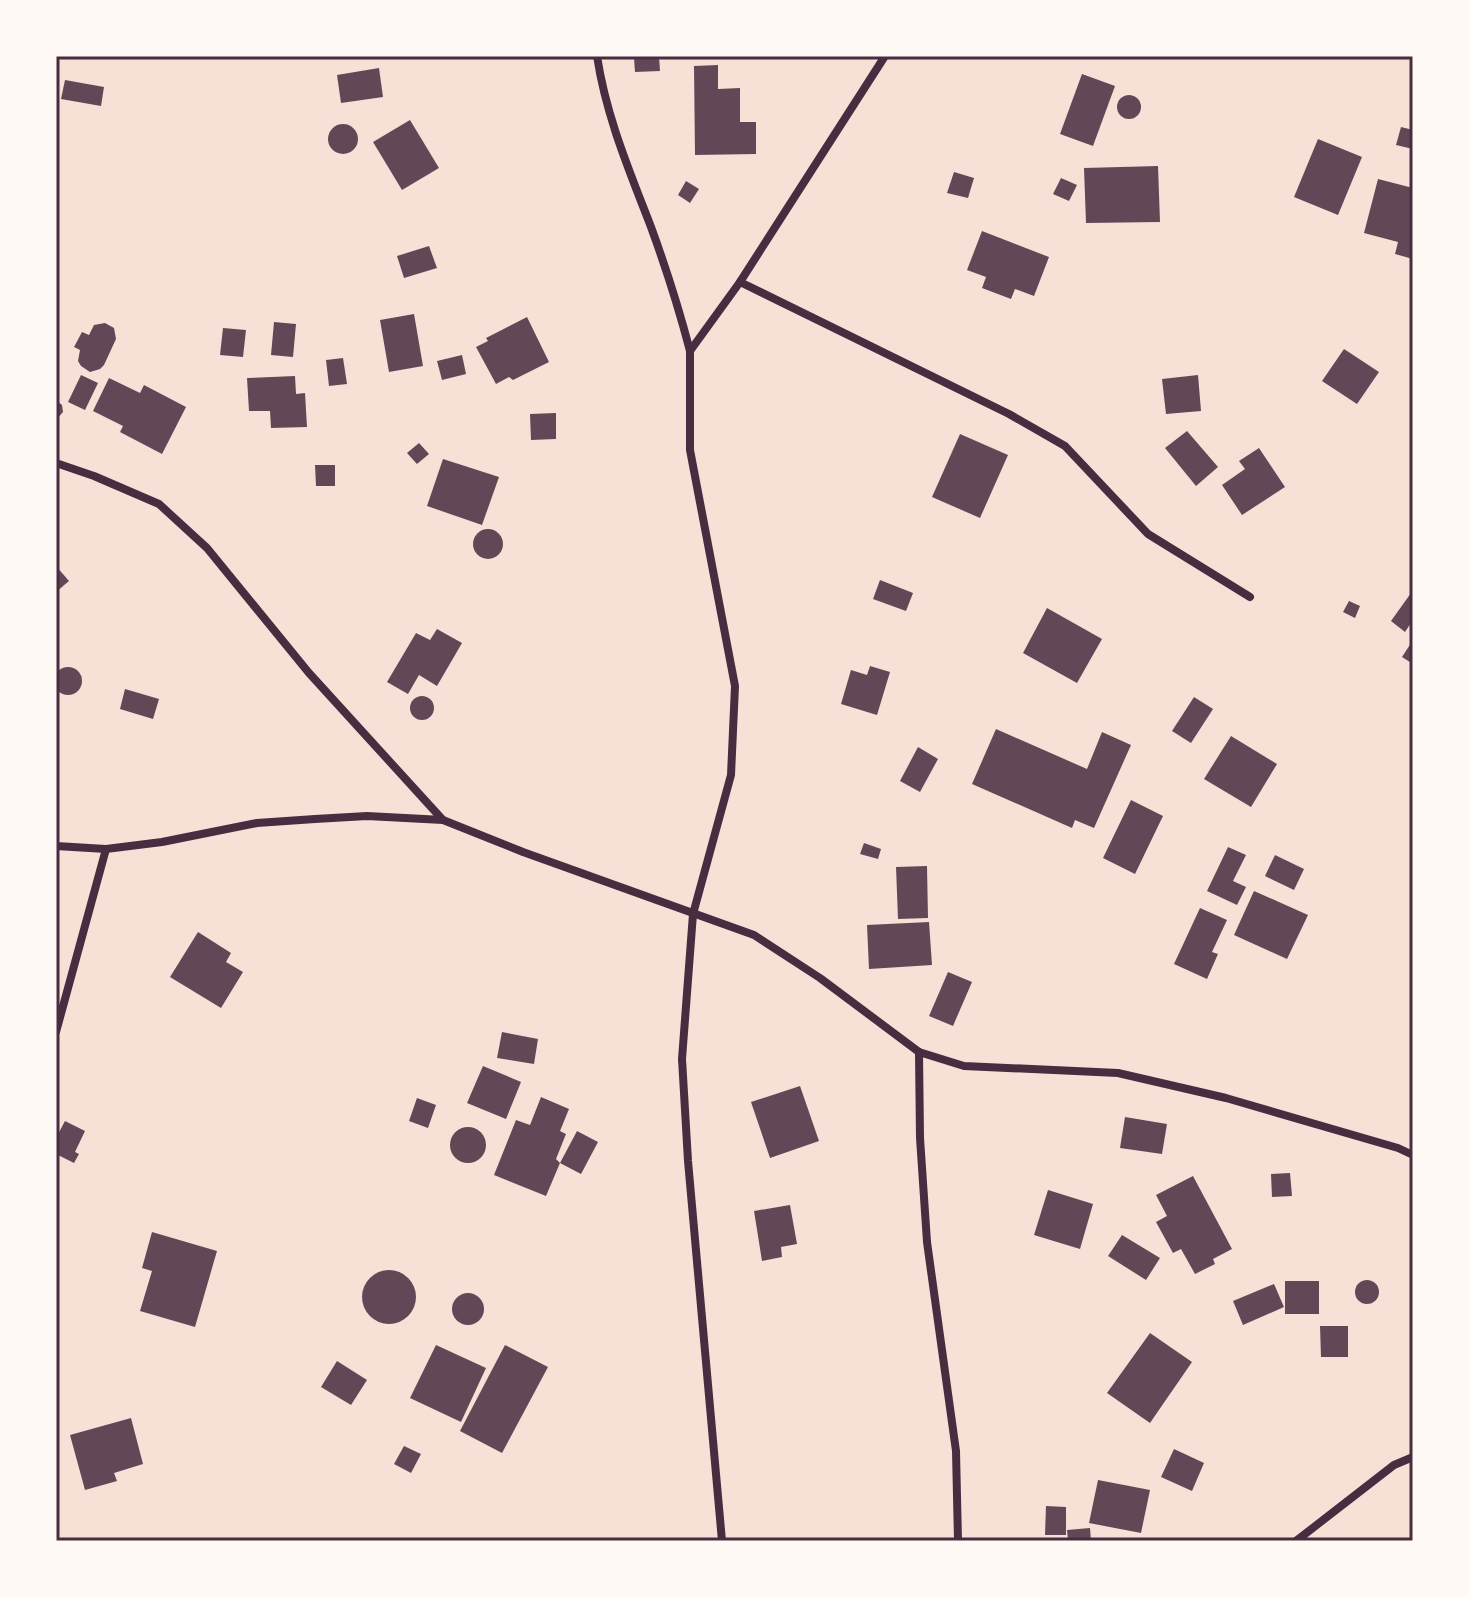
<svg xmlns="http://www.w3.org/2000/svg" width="1469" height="1597" viewBox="0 0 1469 1597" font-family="Helvetica,sans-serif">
<rect width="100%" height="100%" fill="#f7e1d7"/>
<g fill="#644757">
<path d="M659,56L660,71L635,72L634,58Z"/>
<path d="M718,65V89L740,88V122H756V154L695,155L694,66Z"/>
<path d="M379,68L383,97L341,103L337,75Z"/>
<path d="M1082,74L1115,86L1093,146L1060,134Z"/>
<path d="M65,80L104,87L101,106L61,99Z"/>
<circle cx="1129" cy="107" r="12"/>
<path d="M410,120L439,168L402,190L373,142Z"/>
<circle cx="343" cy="139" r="15"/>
<path d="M1401,127L1413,130V149L1396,145Z"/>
<path d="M1318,139L1362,157L1338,215L1294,197Z"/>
<path d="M1158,166L1160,222L1086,223L1084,168Z"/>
<path d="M954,172L974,178L968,198L947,193Z"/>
<path d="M1061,178L1077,185L1069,201L1053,194Z"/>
<path d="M1378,179L1413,188V259L1395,254L1398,242L1364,233Z"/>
<path d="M686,181L699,189L690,203L678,195Z"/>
<path d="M982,231L1049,257L1034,296L1015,289L1011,299L982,288L986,277L967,270Z"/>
<path d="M429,246L437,268L404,278L397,256Z"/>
<path d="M414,314L423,366L389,372L380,320Z"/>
<path d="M527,317L549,362L513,380L509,377L496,384L476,347L488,341L486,338Z"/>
<path d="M274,322L296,324L293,357L271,355Z"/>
<path d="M105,323L114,328L116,339L104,365L100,369L90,372L81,366L78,361L80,350L74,347L82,332L89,335L94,325Z"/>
<path d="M223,328L246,330L243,357L220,355Z"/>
<path d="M1344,349L1379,372L1357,404L1322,381Z"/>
<path d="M462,355L466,374L442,380L437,361Z"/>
<path d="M343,358L347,384L329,386L326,360Z"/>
<path d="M81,375L98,383L85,410L68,402Z"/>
<path d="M1198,375L1201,411L1166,414L1162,379Z"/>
<path d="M295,376L296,394L305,393L307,427L271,428L270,411H249L247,378Z"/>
<path d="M109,378L140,393L144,385L186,407L162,454L120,432L123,426L93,411Z"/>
<path d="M56,400L62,405L63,412L56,420Z"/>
<path d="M556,413V439L531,440L530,414Z"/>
<path d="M1187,431L1218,467L1196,486L1165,448Z"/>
<path d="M960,434L1008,455L980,518L932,497Z"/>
<path d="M419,443L429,454L417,464L407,453Z"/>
<path d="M1259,448L1285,487L1242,515L1222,485L1245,469L1239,461Z"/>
<path d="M443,459L499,477L482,525L427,506Z"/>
<path d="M315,465H335V486H316Z"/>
<circle cx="488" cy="544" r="15"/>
<path d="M56,566L69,581L56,592Z"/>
<path d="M880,580L913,593L906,611L873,599Z"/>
<path d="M1411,593L1413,595V620L1405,632L1391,621Z"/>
<path d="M1349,601L1360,606L1355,618L1343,612Z"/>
<path d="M1047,608L1102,639L1077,683L1023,653Z"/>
<path d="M437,629L462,643L437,686L419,675L408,694L387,682L416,633L430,640Z"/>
<path d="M1413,640V664L1402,657Z"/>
<path d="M870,666L890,672L877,715L841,704L851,670L867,675Z"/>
<circle cx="68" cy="681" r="14"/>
<path d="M125,689L159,699L153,719L120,709Z"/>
<circle cx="422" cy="708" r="12"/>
<path d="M1194,697L1213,709L1191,743L1172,731Z"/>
<path d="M996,729L1087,769L1102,732L1131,745L1094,828L1075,820L1072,828L972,784Z"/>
<path d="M1231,736L1277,764L1251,807L1204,779Z"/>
<path d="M918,747L938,759L920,792L900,781Z"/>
<path d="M1131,800L1163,816L1135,874L1103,858Z"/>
<path d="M864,843L881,849L878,859L860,854Z"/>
<path d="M1228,847L1246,855L1233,881L1246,887L1237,905L1207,891Z"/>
<path d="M1275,855L1304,869L1294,890L1265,876Z"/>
<path d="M927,866L928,918L898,919L896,867Z"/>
<path d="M1254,891L1308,915L1287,959L1234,935Z"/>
<path d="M1200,908L1227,920L1212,952L1218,954L1207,979L1174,964Z"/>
<path d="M929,922L932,965L869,969L867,925Z"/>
<path d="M198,932L231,953L226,962L243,972L221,1008L170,977Z"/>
<path d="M948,972L972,982L953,1026L929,1016Z"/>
<path d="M502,1032L538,1039L534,1064L497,1058Z"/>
<path d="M483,1066L521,1082L506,1119L467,1103Z"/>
<path d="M800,1086L819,1141L770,1158L751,1102Z"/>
<path d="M541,1097L569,1109L560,1131L566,1134L556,1159L560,1163L546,1196L494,1175L516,1120L530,1125Z"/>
<path d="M417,1098L436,1105L428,1128L409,1121Z"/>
<path d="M1125,1117L1167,1124L1162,1154L1120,1148Z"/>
<path d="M65,1121L85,1131L75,1152L79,1154L74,1163L56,1154V1138Z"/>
<circle cx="468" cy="1145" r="18"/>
<path d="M577,1131L598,1142L581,1174L560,1163Z"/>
<path d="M1290,1173L1292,1196L1272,1197L1271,1174Z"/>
<path d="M1193,1176L1232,1249L1213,1259L1215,1264L1195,1274L1181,1249L1173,1253L1156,1222L1167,1216L1156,1195Z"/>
<path d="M1048,1190L1093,1204L1080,1249L1034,1235Z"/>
<path d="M790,1205L797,1244L781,1247L782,1257L762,1261L754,1211Z"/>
<path d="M152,1232L217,1251L195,1327L140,1311L152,1271L142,1268Z"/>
<path d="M1122,1235L1160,1258L1146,1280L1108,1256Z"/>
<circle cx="389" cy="1297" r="27"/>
<circle cx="1367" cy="1292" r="12"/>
<rect x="1285" y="1281" width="34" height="33"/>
<path d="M1274,1284L1284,1307L1243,1325L1233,1301Z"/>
<circle cx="468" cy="1309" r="16"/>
<path d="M1320,1326H1348V1357H1321Z"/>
<path d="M1150,1333L1192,1362L1150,1423L1107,1393Z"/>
<path d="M436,1345L486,1368L461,1422L410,1398Z"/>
<path d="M505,1345L548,1367L502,1453L460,1431Z"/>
<path d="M337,1361L367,1380L351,1405L321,1387Z"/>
<path d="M131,1418L143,1464L114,1473L117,1481L85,1490L70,1435Z"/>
<path d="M404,1446L421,1454L411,1473L394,1464Z"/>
<path d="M1174,1449L1204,1463L1192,1491L1161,1477Z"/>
<path d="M1098,1480L1150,1490L1141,1533L1089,1523Z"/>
<path d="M1046,1506L1066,1507V1535H1045Z"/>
<path d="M1090,1528L1091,1541H1068L1067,1530Z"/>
</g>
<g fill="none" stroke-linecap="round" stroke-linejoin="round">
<g stroke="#4a2c40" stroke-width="8">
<path d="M597,56C606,116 629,170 651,227C666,268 679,309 690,351"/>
<path d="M740,282L1009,414L1065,446L1148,534L1250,597"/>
<path d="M56,463L94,476L159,504L207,548L309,673L442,819"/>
<path d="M56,846L106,849L162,842L257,823L315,819L367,816L443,820L523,852L754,935L820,978L919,1052L964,1066L1118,1073L1226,1098L1398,1148L1413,1155"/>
<path d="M56,1032L106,849"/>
<path d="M919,1052L920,1138L927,1242L956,1451L958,1541"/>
<path d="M722,1541L688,1161L682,1059L693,914L731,775L735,686L690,450V351L740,282L885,56"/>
<path d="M1296,1541L1394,1465L1413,1457"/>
</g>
</g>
<rect width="1469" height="1597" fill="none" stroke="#fffaf5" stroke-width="116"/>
<rect x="58" y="58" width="1353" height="1481" fill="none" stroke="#4a2c40" stroke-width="3"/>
</svg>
